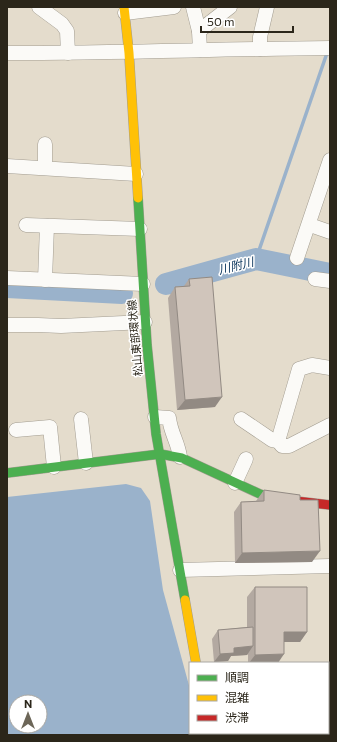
<svg xmlns="http://www.w3.org/2000/svg" width="337" height="742" viewBox="0 0 337 742" font-family="Commissioner,'Noto Sans JP',sans-serif">
<rect width="100%" height="100%" fill="#e4dccc"/>
<path fill="#9ab2cb" fill-rule="evenodd" d="M126,484L141,488L150,501L163,590L190,689V733H193V735H7V497ZM16,702H40V726H16Z"/>
<g fill="none" stroke-linecap="round" stroke-linejoin="round">
<g stroke="#9ab2cb" stroke-width="3.5">
<path d="M256,259L327,53"/>
<path d="M226,733L227,735"/>
</g>
<g stroke="#9ab2cb" stroke-width="22">
<path d="M166,284L256,259L330,274"/>
<path d="M7,287L122,293"/>
</g>
<defs>
<g id="street">
<path d="M39,7L62,24L67,31L68,53"/>
<path d="M193,7L199,31L200,50"/>
<path d="M125,13L174,7"/>
<path d="M199,31L230,7"/>
<path d="M260,49V37L267,7"/>
<path d="M7,53C115,53 222,49 330,48"/>
<path d="M7,166L136,174"/>
<path d="M45,168V144"/>
<path d="M26,225L140,229"/>
<path d="M310,225L330,232"/>
<path d="M297,258L330,160"/>
<path d="M7,278L143,284"/>
<path d="M315,279L330,281"/>
<path d="M45,280L47,226"/>
<path d="M7,325H38L61,326L145,322"/>
<path d="M330,368L312,365L299,369L278,441L282,446H289L330,425"/>
<path d="M155,417L169,418C171,434 178,442 180,457"/>
<path d="M81,419L86,463"/>
<path d="M241,419L272,440L278,441"/>
<path d="M16,430L50,427L54,467"/>
<path d="M235,483L246,459"/>
<path d="M180,570L330,566"/>
<path d="M328,684H330"/>
</g>
<g id="fast">
<path d="M138,198L147,345L156,434L185,600"/>
<path d="M7,473L160,454L182,458L260,494L267,496"/>
<path d="M213,733L214,735"/>
</g>
<g id="slow">
<path d="M124,7L129,53L138,198"/>
<path d="M185,600L196,663"/>
</g>
<path id="jam" d="M267,496L287,500L330,505"/>
</defs>
<use href="#street" stroke="#a29c90" stroke-width="15"/>
<use href="#fast" stroke="#a29c90" stroke-width="10"/>
<use href="#slow" stroke="#a29c90" stroke-width="10"/>
<use href="#jam" stroke="#a29c90" stroke-width="10"/>
<use href="#street" stroke="#fbfaf7" stroke-width="14"/>
<use href="#fast" stroke="#4caf50" stroke-width="9"/>
<use href="#slow" stroke="#ffc107" stroke-width="9"/>
<use href="#jam" stroke="#c62828" stroke-width="9"/>
</g>
<g fill="#b3a9a1">
<path d="M189,279L215,407L177,410L168,298L175,287L184,286Z"/>
<path d="M264,490L300,500L312,562L235,563L234,512L241,502L256,501Z"/>
<path d="M255,587L307,632L300,642H284L278,663H248V654L247,655L231,656L228,661L214,662L212,639L218,630L247,627V597Z"/>
<path d="M316,733H328L330,735H316Z"/>
</g>
<g fill="#928a83">
<path d="M222,397L215,407L177,410L185,400Z"/>
<path d="M320,551L312,562L235,563L242,553Z"/>
<path d="M284,632H307L300,642H276Z"/>
<path d="M253,646L247,655L231,656L228,661L214,662L220,654L234,648Z"/>
<path d="M284,654L278,663H249L255,655Z"/>
</g>
<g fill="#d0c5bb" stroke="#928a83">
<path d="M212,277L222,397L185,400L175,287L190,286L189,279Z"/>
<path d="M264,490L300,495V500H318L320,551L242,553L241,502L264,501Z"/>
<path d="M255,587H307V632H284V654L255,655Z"/>
<path d="M253,627V646L234,648V653L220,654L218,630Z"/>
<path d="M328,720H330V735H322V733H328Z"/>
</g>
<g text-anchor="middle" stroke-width="3" stroke-linejoin="round" paint-order="stroke">
<g font-size="11" fill="#2b261a" stroke="#fff">
<text transform="translate(135 338) rotate(-95)" y="4">松山東部環状線</text>
</g>
<g font-size="12" font-style="italic" fill="#032f57" stroke="#fff">
<text transform="translate(236 266) rotate(-14)" y="4">川附川</text>
</g>
</g>
<rect width="337" height="742" fill="none" stroke="#2b261a" stroke-width="16"/>
<rect x="189" y="662" width="140" height="72" fill="#ffffff" stroke="#aaa8a3"/>
<rect x="197" y="675" width="20" height="6" fill="#4caf50" stroke="#aaa8a3"/>
<text x="225" y="682" font-size="12" fill="#2b261a">順調</text>
<rect x="197" y="695" width="20" height="6" fill="#ffc107" stroke="#aaa8a3"/>
<text x="225" y="702" font-size="12" fill="#2b261a">混雑</text>
<rect x="197" y="715" width="20" height="6" fill="#c62828" stroke="#aaa8a3"/>
<text x="225" y="722" font-size="12" fill="#2b261a">渋滞</text>
<g transform="translate(28 714)"><circle r="19" fill="#ffffff" stroke="#aaa8a3"/>
<path d="M0-3L7 15L0 10L-7 15Z" fill="#6c6658"/>
<text y="-6" font-size="11" font-weight="bold" text-anchor="middle" fill="#2b261a">N</text>
</g>
<path d="M201 26v6h92v-6" fill="none" stroke="#2b261a" stroke-width="2"/>
<text x="207" y="26" font-size="12" fill="#2b261a" stroke="#ffffff" stroke-width="3" paint-order="stroke">50 m</text>
</svg>
